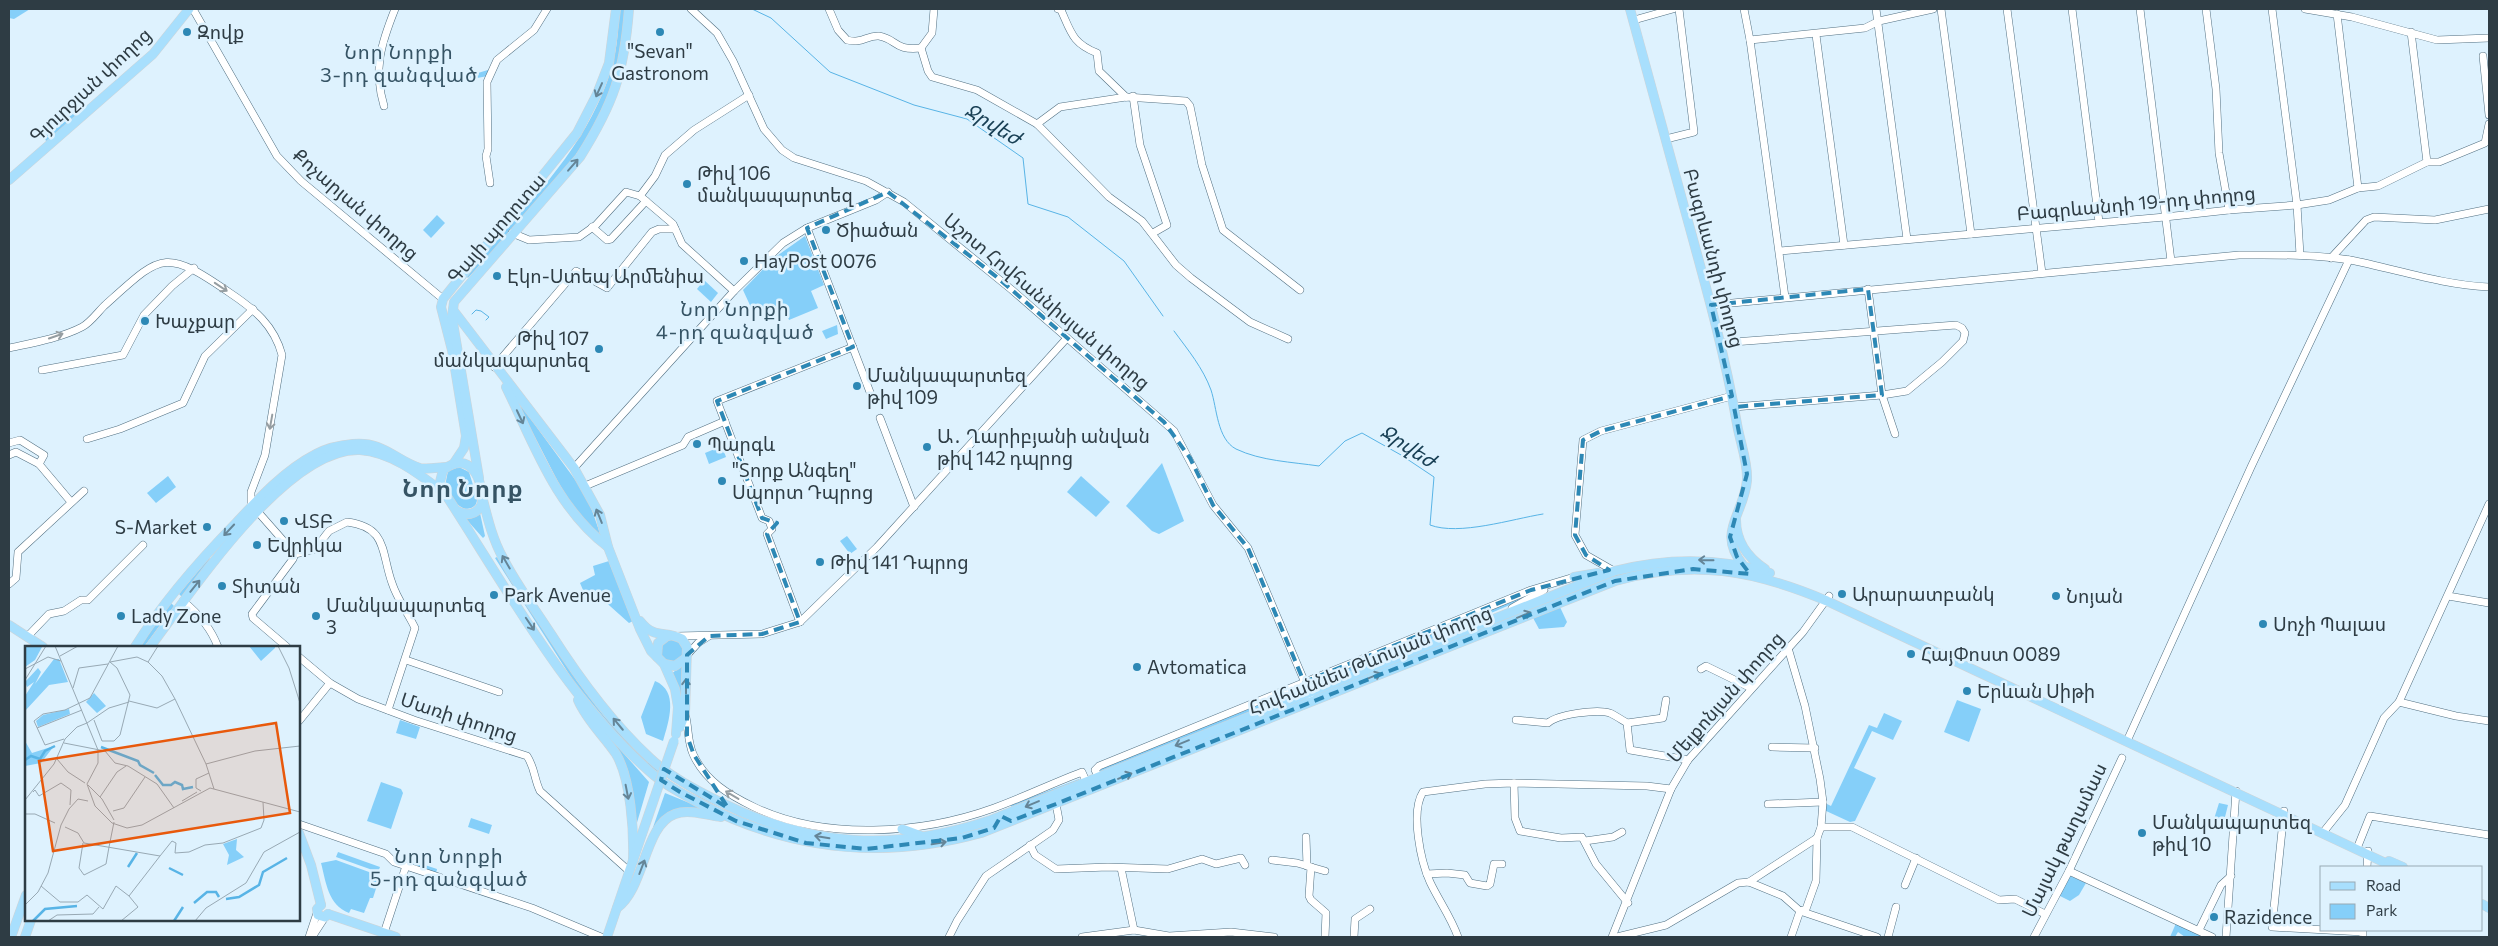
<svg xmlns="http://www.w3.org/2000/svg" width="2498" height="946" viewBox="0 0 2498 946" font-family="Commissioner,'Noto Sans Armenian',sans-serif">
<rect width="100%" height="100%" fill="#def2fe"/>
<g fill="#85cff9">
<path d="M9,9H30L14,19L9,18Z"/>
<path d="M620,9H625C623,27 623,47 618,66C597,152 525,214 468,278L465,275C521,211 594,144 614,58C618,42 618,25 620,9Z"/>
<path d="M491,69L488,76L466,80L465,77Z"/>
<path d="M72,114H79L47,142L43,137Z"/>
<path d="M437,215L445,223L431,238L423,230Z"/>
<path d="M805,236L824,285L811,291L818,308L789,320L782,304L754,314L743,290L774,258Z"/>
<path d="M704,280L718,293L711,302L697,289Z"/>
<path d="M837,325L838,334L826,339L822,331Z"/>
<path d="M522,407L587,496L602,539L577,514L557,480L520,408Z"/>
<path d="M722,446L726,457L709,464L705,453Z"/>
<path d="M1162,463L1184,521L1159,534L1152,531L1126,506Z"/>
<path d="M459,467L469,472L477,498C477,503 476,506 471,508C459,513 450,494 445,486L448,471Z"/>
<path d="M168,476L176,487L156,503L147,493Z"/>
<path d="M1081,476L1110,502L1096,517L1067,492Z"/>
<path d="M480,513L485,536L483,538L466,519Z"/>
<path d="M847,536L857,549L850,554L840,541Z"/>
<path d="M497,557L577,681L604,716L635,748L730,812L702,799L650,767L619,736L574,682L495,558Z"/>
<path d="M209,558L212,560L182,597L179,594Z"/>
<path d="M609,561L633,621L629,623L601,598L583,590L580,583L595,575L593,566Z"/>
<path d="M1634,570V573L1594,584L1328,691L1327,689L1616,574Z"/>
<path d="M1535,592C1506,609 1473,618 1444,635L1325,683L1323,682L1335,671Z"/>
<path d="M171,603L174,606L144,647H139Z"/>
<path d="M1559,605L1567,622L1564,627L1539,629L1532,616Z"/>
<circle cx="672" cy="651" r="11"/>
<path d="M683,665V700L681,702L671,674Z"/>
<path d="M655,681C679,691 669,721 663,741L646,734L641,717Z"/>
<path d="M1274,699L1276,703L1101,773L1099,768Z"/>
<path d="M1957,700L1981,709L1969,742L1944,732Z"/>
<path d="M587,712L649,782L636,826L627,775Z"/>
<path d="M1884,713L1902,721L1893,740L1872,731L1854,768L1876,778L1855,821L1850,822L1824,810L1827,804L1831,806L1869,725L1877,728Z"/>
<path d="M400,720L420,727L416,739L396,733Z"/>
<path d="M1079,779V782L1012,809L1011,805Z"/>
<path d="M381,782L401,789L403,793L391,829L367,821Z"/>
<path d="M665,793L709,811C678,808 665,806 650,836Z"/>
<path d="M2219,803L2228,805L2224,821L2214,819Z"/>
<path d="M471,818L492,825L489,834L468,827Z"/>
<path d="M338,852L380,867L378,872L336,857Z"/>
<path d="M336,860L380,876L373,898H370L364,913L351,909L349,913C328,905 326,882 321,863Z"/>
<path d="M413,861L437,869L436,874L412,865Z"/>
<path d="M2070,876L2086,883L2079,895L2070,901L2058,895Z"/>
<path d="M2177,921L2203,933L2202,937H2185L2178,932L2175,937H2170Z"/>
</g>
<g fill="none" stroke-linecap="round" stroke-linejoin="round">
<g stroke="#58b4e6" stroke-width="1">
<path d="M752,9L771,18L830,72L914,105L967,119L1023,158L1028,204L1068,217L1124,261L1163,316"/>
<path d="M472,314L476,310L481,311L489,317L486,320"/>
<path d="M1174,331C1188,350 1203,368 1211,390C1217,408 1217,439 1236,449C1261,461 1292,462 1319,466L1345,441L1362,433L1401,455L1434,477L1430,525C1459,536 1512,519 1543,514"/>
</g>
<defs>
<g id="minor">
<path d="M193,9L277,156L301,181L443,299"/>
<path d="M691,9L717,33L733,61L764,129L782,150L794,158L866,181L904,202L1012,290L1174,431L1213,505L1248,548L1311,697"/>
<path d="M829,9L838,30L847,40C862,44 867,35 879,36C897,39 894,51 921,48"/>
<path d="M1058,9L1061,10C1071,32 1072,43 1097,53L1099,71L1126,97"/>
<path d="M1744,9L1750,40L1865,28L1879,21L1933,9"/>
<path d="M1876,9L1907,239"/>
<path d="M1941,9L1971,234"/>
<path d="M2007,9L2042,273"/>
<path d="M2072,9L2099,222"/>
<path d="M2140,9L2171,261"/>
<path d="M2206,9L2216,89L2219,153L2229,210"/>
<path d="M2272,9L2297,205L2300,255"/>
<path d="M2305,9L2352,17L2437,40L2489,38"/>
<path d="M2337,14L2358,188"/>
<path d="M1634,20L1673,9"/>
<path d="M2411,32L2427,162"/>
<path d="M1816,35L1844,245"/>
<path d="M1750,40L1785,297"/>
<path d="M921,48L928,71L932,77L977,90L1037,124L1109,197L1142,221L1176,265L1191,278L1250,322L1288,339"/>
<path d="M921,48L932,33L934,9"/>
<path d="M2483,56L2489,115"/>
<path d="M1133,96L1140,145L1167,225L1153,233"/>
<path d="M384,106C373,69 381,44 395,9"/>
<path d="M1037,124L1060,107L1126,97L1186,101L1190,106L1202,165L1223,230L1300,290"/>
<path d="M1666,139L1694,132L1679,9"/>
<path d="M490,183L486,156L488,149L487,82L497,60L534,30L547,9"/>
<path d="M640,196L673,224L682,244L734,291"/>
<path d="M592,227L607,240L611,239L646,201"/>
<path d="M807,228L873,400"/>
<path d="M512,233L529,240L579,237L596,225L626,192L640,196L655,176L665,155L694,130L749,95"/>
<path d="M1780,251L2165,217L2229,210L2297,205L2329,200L2358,188L2378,186L2427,162H2439L2485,143L2489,124"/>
<path d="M2331,258L2366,220L2374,217L2435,220L2489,209"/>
<path d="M1868,289L1882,395L1895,434"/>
<path d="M1711,305L2239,255C2276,255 2314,254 2350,260C2396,269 2442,285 2489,287"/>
<path d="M1720,343L1956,325L1962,328L1965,333L1963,341L1942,362L1907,391L1882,395L1734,407"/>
<path d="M9,348C32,343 61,338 82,327C90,323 98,312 104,306C162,254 163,247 230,293C254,309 274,325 282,355L265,455L251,492V506"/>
<path d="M494,367L576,271L607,288L652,232L659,229H675"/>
<path d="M42,370L123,355L144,315L172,286L194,268"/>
<path d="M880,418L914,507"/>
<path d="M87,439L120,429L183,403L205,356L253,309"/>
<path d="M9,443L20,440L44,455L39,464"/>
<path d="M9,455L16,452L39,464L71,502"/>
<path d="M574,468L734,291L783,243L807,228L876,200L888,192"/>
<path d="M585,486L683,445L688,437L725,421"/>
<path d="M258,512L295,554"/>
<path d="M295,554L315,549L329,531L347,522C388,527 381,553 392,583C397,599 408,613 415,628L388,710"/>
<path d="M1614,571L1586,555L1575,535L1583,440L1601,431L1732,396"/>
<path d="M9,584L16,578L18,552L84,491"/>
<path d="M2448,596L2489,603"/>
<path d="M183,601C199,614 211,628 218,647"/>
<path d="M1512,608L1544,590"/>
<path d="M800,622L767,534L772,529L769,521L762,518L717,401L853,347"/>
<path d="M677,636L762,634L800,622L877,547L1067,338"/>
<path d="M27,637L49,614L64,611L81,600H88L143,545"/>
<path d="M287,647L253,618L252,614L293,559L295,554"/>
<path d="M1788,648L1805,706L1820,779L1823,802L1821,827L1817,838L1816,881L1806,909L1800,911L1791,937"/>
<path d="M687,655L698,643L709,636"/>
<path d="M299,657L330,683L358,699L414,720L527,756C535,768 534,779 540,791L629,871"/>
<path d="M406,660L499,692"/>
<path d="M1701,669L1706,666L1751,688"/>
<path d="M2399,702L2456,716L2489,721"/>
<path d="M685,713C689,727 687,740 693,754C705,781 729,795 754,807C825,841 922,834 994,808C1024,797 1053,783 1082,772L1086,781"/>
<path d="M1516,720L1548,723C1558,714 1597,709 1610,713C1616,716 1622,720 1627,723L1630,750L1688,760"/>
<path d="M299,721L330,683"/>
<path d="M1627,723L1663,718L1666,700"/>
<path d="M2127,741L2251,467L2349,260"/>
<path d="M1772,747L1815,748"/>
<path d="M1098,776L1095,770L1099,766L1531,590L1574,577"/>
<path d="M1514,783L1515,818L1520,831L1561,838L1582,837L1596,864L1628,903"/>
<path d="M1768,804L1823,802"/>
<path d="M2284,811L2272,927L2363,932V937"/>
<path d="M299,824L386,854L394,862L532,908L601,937"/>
<path d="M1821,827H1852L1999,900L2015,899L2045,914"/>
<path d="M2325,830L2345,805L2384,718L2399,702L2489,504"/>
<path d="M1306,837L1307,866"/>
<path d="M1585,841L1613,837L1622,832"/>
<path d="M1030,845L1035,855L1056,869L1108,867L1168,869L1202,859L1216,864L1241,858L1245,865"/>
<path d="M2358,846L2370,816L2489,835"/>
<path d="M1272,860L1297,863L1325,871"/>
<path d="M1311,867L1309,896L1311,900L1326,913L1325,937"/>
<path d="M2367,867L2368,851"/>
<path d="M1121,868L1134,930"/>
<path d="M2069,871L2212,937"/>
<path d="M1427,874L1447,873L1465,875L1470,883L1487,886L1490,884L1494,864H1502"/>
<path d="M1749,882L1817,838"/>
<path d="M1905,885L1916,858"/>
<path d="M2199,930L2221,885L2231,876"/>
<path d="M384,933L406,866"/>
<path d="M309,937L317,913"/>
<path d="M312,937L325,917"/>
<path d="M949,937L957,921L986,876L1053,830L1059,820L1056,804"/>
<path d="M1082,937L1134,930L1169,936L1231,932L1274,937"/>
<path d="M1354,937L1355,919L1370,909"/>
<path d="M1458,937C1451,917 1439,901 1430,882C1421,862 1410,812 1423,792L1485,784L1514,783L1647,786L1671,789"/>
<path d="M1612,937L1671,789L1688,760L1803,632L1829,596"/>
<path d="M1617,937L1666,925L1738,883L1749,882L1783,896L1800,911L1877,937"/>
<path d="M1888,937L1896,907"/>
<path d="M2034,937L2069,871L2122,758"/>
<path d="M2226,937L2236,791"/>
</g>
<g id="major">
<path d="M1630,9C1648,74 1665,138 1683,203C1703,276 1724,349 1737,424C1740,442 1748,462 1747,480C1744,515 1716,532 1743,565"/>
<path d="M9,180L153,54L189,9"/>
<path d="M453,310L574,468L600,515L608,547L640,629L651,651L664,664L675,689L678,707L676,734"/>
<path d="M506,387C534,444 556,508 608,547"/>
<path d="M454,463L464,448L466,436L452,350L441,307L443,299L577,133L597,94L609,63L616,9"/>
<path d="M479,478L452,317L454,302L580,157C614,103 624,73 629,9"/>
<path d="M483,500C488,520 493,540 503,558C516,584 535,609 551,634C579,678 611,722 650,758C669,776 696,790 720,802C811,847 894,852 991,820L1614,571C1666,558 1718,557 1770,573"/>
<path d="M456,510C466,516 476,516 482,504C484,480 470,449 443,470L440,482L444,492C506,587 564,695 649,771C664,785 685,795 703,805C793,851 884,860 981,833L1615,581C1693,559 1754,570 1827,601L2394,867"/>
<path d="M1736,520C1736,541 1747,557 1765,569"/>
<path d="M1574,577L1598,573"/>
<path d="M640,621C655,640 664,630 682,639L687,647L685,713L680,727"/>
<path d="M9,625L43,647"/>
<path d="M135,647C163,602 199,561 236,523C260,497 285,470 316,454C327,448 341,445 353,444C384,441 396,461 420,468C428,470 439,467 447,467"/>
<path d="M150,647C191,593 286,447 360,450C391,452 419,474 443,492"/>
<path d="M657,657L658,643L667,636"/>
<path d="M664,664L675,666L686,658"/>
<path d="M578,700C587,721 604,736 616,754C631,779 634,832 633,861"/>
<path d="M902,829L921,836"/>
<path d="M299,833L311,865L321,905"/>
<path d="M2389,861L2403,867"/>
<path d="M2482,904L2489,908"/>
<path d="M321,905L317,909L318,915L325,917L328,914"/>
<path d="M617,908C645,888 644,825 675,814C688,809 707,815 721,817"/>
<path d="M328,914L396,937"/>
<path d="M11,937L26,895"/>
<path d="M25,937L31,920"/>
<path d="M607,937L642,834"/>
</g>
</defs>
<use href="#minor" stroke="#527082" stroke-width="8"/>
<use href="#major" stroke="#d1d4d6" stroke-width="10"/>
<use href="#minor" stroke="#fff" stroke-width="7"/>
<use href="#major" stroke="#a8dffd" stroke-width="9"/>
<defs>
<path id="major-bridge" d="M642,834L674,741"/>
</defs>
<use href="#major-bridge" stroke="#d1d4d6" stroke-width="10" stroke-linecap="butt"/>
<use href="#major-bridge" stroke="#a8dffd" stroke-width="9"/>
</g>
<defs><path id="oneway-shaft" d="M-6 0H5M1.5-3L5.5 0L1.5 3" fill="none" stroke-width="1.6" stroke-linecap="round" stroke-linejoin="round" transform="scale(1.25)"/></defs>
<g stroke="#658597">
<use href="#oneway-shaft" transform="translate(599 90) rotate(114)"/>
<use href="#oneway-shaft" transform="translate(573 165) rotate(-49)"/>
<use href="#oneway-shaft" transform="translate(520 417) rotate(65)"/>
<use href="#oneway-shaft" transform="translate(599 516) rotate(-112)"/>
<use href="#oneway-shaft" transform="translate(229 530) rotate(133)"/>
<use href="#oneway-shaft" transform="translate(1706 560) rotate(-179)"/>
<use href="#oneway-shaft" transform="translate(506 562) rotate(-120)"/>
<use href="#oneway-shaft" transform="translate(195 586) rotate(-51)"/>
<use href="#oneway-shaft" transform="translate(1524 615) rotate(-22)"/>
<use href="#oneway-shaft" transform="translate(530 624) rotate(56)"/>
<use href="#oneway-shaft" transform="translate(1374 676) rotate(-22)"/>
<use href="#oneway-shaft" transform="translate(686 686) rotate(-90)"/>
<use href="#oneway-shaft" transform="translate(618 724) rotate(-130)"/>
<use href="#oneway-shaft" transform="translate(1182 743) rotate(158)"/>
<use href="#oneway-shaft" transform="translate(1125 776) rotate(-22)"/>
<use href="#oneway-shaft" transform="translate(627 792) rotate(79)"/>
<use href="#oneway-shaft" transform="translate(1032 804) rotate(157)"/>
<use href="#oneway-shaft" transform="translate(822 837) rotate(-171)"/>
<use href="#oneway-shaft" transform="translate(939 843) rotate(-10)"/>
<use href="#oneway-shaft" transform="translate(642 867) rotate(-69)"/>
</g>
<g stroke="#969ea2">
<use href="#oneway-shaft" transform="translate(221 287) rotate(34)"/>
<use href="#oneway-shaft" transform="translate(56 336) rotate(-19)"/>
<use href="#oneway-shaft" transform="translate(271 422) rotate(100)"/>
<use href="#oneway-shaft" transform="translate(732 795) rotate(-149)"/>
</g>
<path fill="none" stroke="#2d88b5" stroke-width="4" stroke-dasharray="10 6" stroke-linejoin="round" d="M888,192L998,278L1164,422L1190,458L1213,505L1248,548L1304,682L1531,590L1609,570L1586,555L1575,535L1583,440L1601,431L1732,396L1711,305L1868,289L1882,395L1734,407L1747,474L1730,537L1737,557L1750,574L1693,569L1615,581L1056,804L1011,821L1001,816L994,828L962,838L866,849L806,843L736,821L680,792L661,780L664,769L728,808L694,755L687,736V655L709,636L762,634L800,622L767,534L777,523L762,518L717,401L853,347L807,228Z"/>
<g fill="#2d88b5" stroke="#def2fe" stroke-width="2">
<circle cx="187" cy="32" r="5"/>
<circle cx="660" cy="32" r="5"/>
<circle cx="687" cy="184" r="5"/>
<circle cx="826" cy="230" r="5"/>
<circle cx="744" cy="261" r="5"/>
<circle cx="497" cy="276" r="5"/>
<circle cx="145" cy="321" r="5"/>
<circle cx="599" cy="349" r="5"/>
<circle cx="857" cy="386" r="5"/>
<circle cx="697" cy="444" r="5"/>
<circle cx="927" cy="447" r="5"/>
<circle cx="722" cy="481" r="5"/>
<circle cx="284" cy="521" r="5"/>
<circle cx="207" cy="527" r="5"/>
<circle cx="257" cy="545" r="5"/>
<circle cx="820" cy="562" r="5"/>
<circle cx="222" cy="586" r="5"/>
<circle cx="1842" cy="594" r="5"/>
<circle cx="494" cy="595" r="5"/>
<circle cx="2056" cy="596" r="5"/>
<circle cx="121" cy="616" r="5"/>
<circle cx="316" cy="616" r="5"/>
<circle cx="2263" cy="624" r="5"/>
<circle cx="1911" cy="654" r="5"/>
<circle cx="1137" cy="667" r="5"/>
<circle cx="1967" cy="691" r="5"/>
<circle cx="2142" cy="833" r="5"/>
<circle cx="2214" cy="917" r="5"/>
</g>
<g text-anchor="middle" stroke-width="5" stroke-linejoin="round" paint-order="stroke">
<g font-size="19" fill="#2e3c44" stroke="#def2fe" text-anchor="start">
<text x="197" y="39">Զովք</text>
<text x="660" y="58" text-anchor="middle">"Sevan"<tspan x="660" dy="22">Gastronom</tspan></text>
<text x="697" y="180">Թիվ 106<tspan x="697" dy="22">մանկապարտեզ</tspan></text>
<text x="836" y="237">Ծիածան</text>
<text x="754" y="268">HayPost 0076</text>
<text x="507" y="283">Էկո-Ստեպ Արմենիա</text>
<text x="155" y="328">Խաչքար</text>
<text x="589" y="345" text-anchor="end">Թիվ 107<tspan x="589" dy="22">մանկապարտեզ</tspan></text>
<text x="867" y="382">Մանկապարտեզ<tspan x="867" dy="22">թիվ 109</tspan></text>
<text x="937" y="443">Ա․ Ղարիբյանի անվան<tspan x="937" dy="22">թիվ 142 դպրոց</tspan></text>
<text x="707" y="451">Պարգև</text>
<text x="732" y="477">"Տորք Անգեղ"<tspan x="732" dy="22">Սպորտ Դպրոց</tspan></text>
<text x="294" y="528">ՎՏԲ</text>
<text x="197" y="534" text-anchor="end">S-Market</text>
<text x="267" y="552">Եվրիկա</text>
<text x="830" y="569">Թիվ 141 Դպրոց</text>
<text x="232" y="593">Տիտան</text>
<text x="1852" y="601">Արարատբանկ</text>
<text x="504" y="602">Park Avenue</text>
<text x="2066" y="603">Նոյան</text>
<text x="326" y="612">Մանկապարտեզ<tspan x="326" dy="22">3</tspan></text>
<text x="131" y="623">Lady Zone</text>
<text x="2273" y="631">Սոչի Պալաս</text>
<text x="1921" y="661">ՀայՓոստ 0089</text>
<text x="1147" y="674">Avtomatica</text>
<text x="1977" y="698">Երևան Սիթի</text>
<text x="2152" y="829">Մանկապարտեզ<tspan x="2152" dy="22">թիվ 10</tspan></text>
<text x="2224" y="924">Razidence</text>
</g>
<g font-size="19" fill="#2e3c44" stroke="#def2fe">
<text transform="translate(90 85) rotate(-43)" y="7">Գյուրջյան փողոց</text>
<text transform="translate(2136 203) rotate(-5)" y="7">Բագրևանդի 19-րդ փողոց</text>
<text transform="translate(356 204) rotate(41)" y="7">Քոչարյան փողոց</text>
<text transform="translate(496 228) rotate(-49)" y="7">Գայի պողոտա</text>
<text transform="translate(1714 258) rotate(75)" y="7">Բագրևանդի փողոց</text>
<text transform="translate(1047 301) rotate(40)" y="7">Աշոտ Հովհաննիսյան փողոց</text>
<text transform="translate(1370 660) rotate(-22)" y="7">Հովհաննես Թևոսյան փողոց</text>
<text transform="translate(1725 697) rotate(-49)" y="7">Մելքոնյան փողոց</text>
<text transform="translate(459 717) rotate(18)" y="7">Մառի փողոց</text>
<text transform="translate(2064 840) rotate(-64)" y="7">Մայակ թաղամաս</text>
</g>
<g font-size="20" letter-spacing="1" fill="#365465" stroke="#def2fe">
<text x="399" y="59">Նոր Նորքի<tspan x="399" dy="23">3-րդ զանգված</tspan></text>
<text x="735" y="316">Նոր Նորքի<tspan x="735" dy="23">4-րդ զանգված</tspan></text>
<text x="449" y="863">Նոր Նորքի<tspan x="449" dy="23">5-րդ զանգված</tspan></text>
</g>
<g font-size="20" font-style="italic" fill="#194055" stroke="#def2fe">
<text transform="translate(993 124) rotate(31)" y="7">Ջրվեժ</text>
<text transform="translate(1408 446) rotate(33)" y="7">Ջրվեժ</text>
</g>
<g font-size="24" font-weight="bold" letter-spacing="1" fill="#365465" stroke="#def2fe">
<text x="463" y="497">Նոր Նորք</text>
</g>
</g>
<g transform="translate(25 646)">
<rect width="275" height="275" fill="#def2fe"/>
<path d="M0,0L17,1L10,14L0,21ZM224,0H250V2L236,15ZM29,13H34L43,36L24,39L0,65V50L9,36L2,41L0,36L13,22L16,26L10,38ZM69,47L81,60L72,67L61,56ZM44,63L45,68L13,81L11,75L18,69ZM0,95L7,107L29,100L16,117L0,120ZM212,193L211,204L219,211L202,219L204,209L198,198Z" fill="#85cff9"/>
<path fill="none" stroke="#58b4e6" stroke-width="2.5" d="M76,101L113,115L115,119L129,127M0,114L6,110L15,113L20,105L30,100M130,129L138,139H146L150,136L157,139L158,143L168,141M103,221L112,207M144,222L158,229M201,253L214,251L234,239L238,226L262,212M169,257L182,246H191L194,251M8,275L20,263L52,260M149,275L158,261"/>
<path fill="none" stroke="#98a9b4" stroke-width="1" d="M30,0L73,104V117L62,138L70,160L87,177L102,182L117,179L185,142L275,166M133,0L123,16L137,30L150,53L181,118L189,143M253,0L264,22L275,57M35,10L53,0M85,16L112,11L123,16M0,23L23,11L36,15M0,34L21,0M48,42L54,22L83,18M104,55L132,62L150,53M69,74L77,95H89L95,89L105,49L92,22L85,16M62,77L84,62L104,56M12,82L57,64M39,93L20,99L9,75L18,68L40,64L65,52L93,0M39,97L80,105L90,117L103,120L132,138L149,162M32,113L43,126L60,137M181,118L230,105L275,100M63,139L77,153L89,174M176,145L171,142V133L184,127M8,146L10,144L14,150L36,137L46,144L45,159M75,151L92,126L101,120M0,154L29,118L40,93L52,81L62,77M157,155L172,146M88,165L99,162L120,131M0,168H10L30,177M40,181L53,187L59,197M58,197L54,222L59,229L81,218L84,201M84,201L89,176M135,210L147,195L151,197L150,207L164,206L180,199L198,197L236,182L239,174L238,156M16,240L35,256H53L62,249L78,263L91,240L104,250L135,210L59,197M0,259L13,246L23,227L36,179L44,163L53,153L63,155M23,275L32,269L68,268L74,261M96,275L113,261L104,250M170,275L181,262L221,237L239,206L275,186"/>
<path fill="#e8590c" fill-opacity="0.15" stroke="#e8590c" stroke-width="2.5" d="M251,77L265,167L28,205L14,115Z"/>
<rect width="275" height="275" fill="none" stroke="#2e3c44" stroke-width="2.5"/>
</g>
<rect width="2498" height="946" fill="none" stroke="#2e3c44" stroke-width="20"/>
<rect x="2320" y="866" width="162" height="65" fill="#def2fe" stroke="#98a9b4"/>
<rect x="2330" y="882" width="25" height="8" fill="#a8dffd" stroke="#98a9b4"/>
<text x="2366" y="891" font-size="15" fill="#2e3c44">Road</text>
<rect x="2330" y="904" width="25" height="15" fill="#85cff9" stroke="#98a9b4"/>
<text x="2366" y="916" font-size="15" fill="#2e3c44">Park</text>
</svg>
